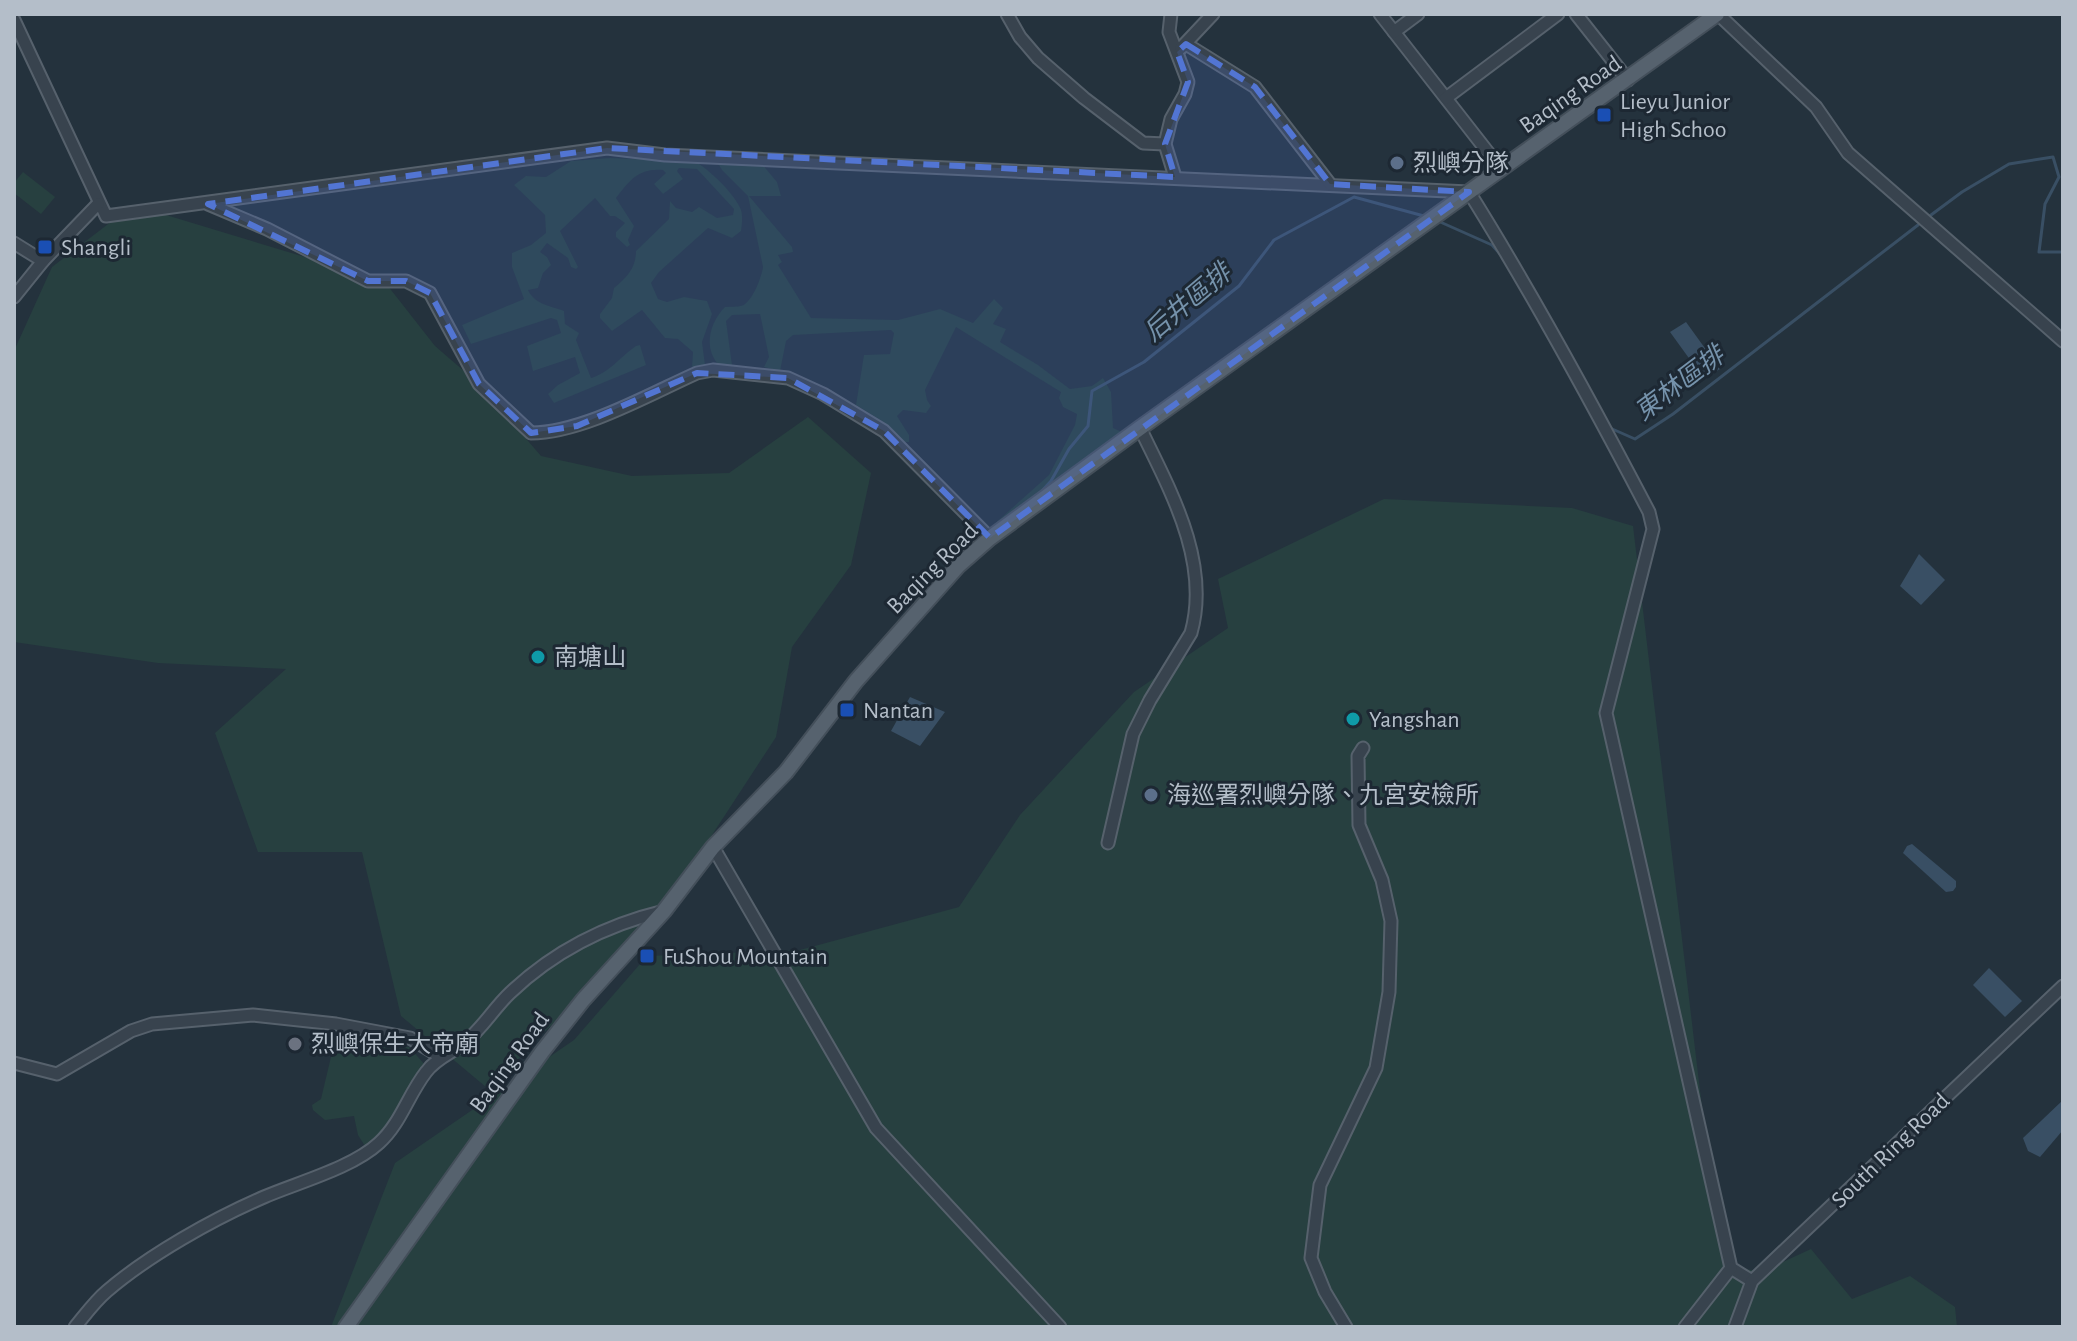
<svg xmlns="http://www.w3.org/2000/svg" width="2077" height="1341" viewBox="0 0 2077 1341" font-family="'Alegreya Sans','Noto Sans TC',sans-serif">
<rect width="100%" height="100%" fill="#24323d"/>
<g fill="#274040">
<path d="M610,158L694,161C708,168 736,195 741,210C743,216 742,224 741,231L732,238L708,228L659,272L651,283L658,299L667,302L684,297L707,301L712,314L702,342L705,365L692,368L693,352L678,339L665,338L642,310L612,331L600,318V314L612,298L614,288C627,277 636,268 636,251L669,219L670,201L676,208L692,212L699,207L717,218L733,215L734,209L697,169L679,168L677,171L683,179L663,194L654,184L666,173L663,170C639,168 630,180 616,198L634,226L628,240L630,245L627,247L616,237V232L625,223L615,216H610L595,198L560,231L578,267L576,269L571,267L568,258L547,243L540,252L547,257L551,265L543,273L538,288L528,290C535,305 552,306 564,311L565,324L579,333L576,340L591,378C609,373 621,356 636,346L640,345L646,365L554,403L548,394L558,385L580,373L575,357L533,371L527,346L561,333L557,320L551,318L471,344L462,325L524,299L512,267V253L531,245L546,233L545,215L514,185L526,176L546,177L571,161Z"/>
<path d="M721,162L762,164L777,182L781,196H749L792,247L793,252L778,255L782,262L778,265L811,318L898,320L940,309L973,323L994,299L1003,308L993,324L1006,329L1000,342L1038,365L1070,389L1092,386L1103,378L1111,392L1113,428L1122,432L994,528L991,527L1049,475L1075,425L1077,414L1063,407L1059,398L1061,392L956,327L925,390L927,400L931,406L926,413L903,410L897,416L909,435V442H902L882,421L856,405L864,355L890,354L894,333L891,330L793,335L786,341L780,371L764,367L769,357L760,314L732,315L726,321L732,365L718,364C703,347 710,322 725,307C732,306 740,308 745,304C754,297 761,278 763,267L748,196L722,170L719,165Z"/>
<path d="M23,172L55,197L41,214L14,193V183Z"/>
<path d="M133,205L384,281L435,346L479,384L541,456L632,476L729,473L808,417L871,473L851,565L792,647L776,737L695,861L600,981L529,1046L492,1092L401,1016L362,852H258L215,733L286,669L158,663L14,642V351L52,267Z"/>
<path d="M1384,499L1572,508L1633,526L1708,1158L1731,1268L1763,1271L1811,1249L1852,1299L1910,1276L1955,1307L1957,1327H331L395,1163L574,1040L647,956L800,950L959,907L1020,815L1134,692L1228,628L1218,579Z"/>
<path d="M336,1036L375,1044L409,1047L426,1066C409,1095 395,1129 365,1146L358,1135L354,1116L325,1120L313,1110L312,1105L321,1099Z"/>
</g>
<g fill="#394f64">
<path d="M1686,322L1720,369L1704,379L1670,332Z"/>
<path d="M1919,554L1945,580L1921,605L1900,586Z"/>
<path d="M910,697L945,712L920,746L891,731Z"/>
<path d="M1912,844L1956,881V887L1953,891L1946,892L1903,853L1907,846Z"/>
<path d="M1989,968L2022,1001L2005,1017L1973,985Z"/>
<path d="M2063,1100V1130L2040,1157L2028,1151L2023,1138Z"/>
</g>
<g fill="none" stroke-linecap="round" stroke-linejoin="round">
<g stroke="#394f64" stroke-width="3">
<path d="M1931,215L1962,192L2009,164L2053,157L2059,177L2045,204L2039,252H2063"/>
<path d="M1438,221L1492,245L1501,255"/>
<path d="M1610,428L1635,439L1673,414L1918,225"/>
<path d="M1040,493L1051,481L1069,449L1088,426L1092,391L1144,362L1239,286L1274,240L1354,197L1424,216"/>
</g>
<defs>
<g id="minor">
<path d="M1007,14L1020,37L1038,58L1084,98L1143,143L1165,144"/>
<path d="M1171,14L1169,32L1188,82L1185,94L1171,119L1165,144L1175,177"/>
<path d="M1380,14L1501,169"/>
<path d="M1576,14L1628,80"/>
<path d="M1718,14L1816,107L1848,153L2063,341"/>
<path d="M14,20L106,216L607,148L665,155L1469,192C1534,296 1592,403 1649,512L1653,529L1606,713L1731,1268L1752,1281"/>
<path d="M1394,32L1418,14"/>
<path d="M1186,44L1255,87L1330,184"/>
<path d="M1181,48L1213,14"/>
<path d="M1446,98L1558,14"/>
<path d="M208,204L267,229L368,281H406L430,293L479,384L531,433C582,433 650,394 697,373L713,370L788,378L823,394L884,431L990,538"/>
<path d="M14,243L43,261"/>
<path d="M14,297L43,261L98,204"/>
<path d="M1108,843L1133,734L1150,700L1191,633C1211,562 1170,490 1140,428"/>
<path d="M713,847L876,1128L1060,1327"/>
<path d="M14,1063L57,1074L131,1031L152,1024L253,1015L336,1024L410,1038L441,1057"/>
<path d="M75,1327C85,1315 95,1301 107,1291C149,1255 213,1219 264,1197C299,1182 352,1168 379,1143C401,1123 408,1095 426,1072C436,1058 452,1053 464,1043C482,1029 494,1008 510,993C553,952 606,925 664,911"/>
<path d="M1346,1327L1325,1292L1311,1258L1320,1185L1376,1068L1389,992L1391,921L1382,880L1359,825L1358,756L1363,748"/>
<path d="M1685,1327L1731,1268"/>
<path d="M1735,1327L1752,1281L2063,986"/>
</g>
<path id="major" d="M346,1327L542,1052L583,1000L664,911L713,847L786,772L856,681L958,566L990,538L1140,428L1717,14"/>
</defs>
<use href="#minor" stroke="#56616c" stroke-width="15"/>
<use href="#major" stroke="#444f5a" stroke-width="18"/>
<use href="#minor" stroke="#38434e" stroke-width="11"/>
<use href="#major" stroke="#56626e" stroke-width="14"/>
</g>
<path fill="#5275d3" fill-opacity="0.2" stroke="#5275d3" stroke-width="6" stroke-dasharray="16 10" stroke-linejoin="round" d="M1186,44L1255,87L1330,184L1469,192L990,538L884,431L788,378L697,373L577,426L531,433L479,384L430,293L406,281H368L208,204L607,148L1175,177L1165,144L1188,82L1177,52Z"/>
<g fill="#1a4fb4" stroke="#1d2833" stroke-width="3">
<rect x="1596" y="107" width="16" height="16" rx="4"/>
<rect x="37" y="239" width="16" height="16" rx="4"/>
<rect x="839" y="702" width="16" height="16" rx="4"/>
<rect x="639" y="948" width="16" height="16" rx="4"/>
</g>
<g fill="#5c6f8a" stroke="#1d2833" stroke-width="3">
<circle cx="1397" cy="163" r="8"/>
<circle cx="1151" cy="795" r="8"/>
</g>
<g fill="#0f9aa8" stroke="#1d2833" stroke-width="3">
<circle cx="538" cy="657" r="8"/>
<circle cx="1353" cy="719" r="8"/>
</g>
<circle fill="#6b7280" stroke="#1d2833" stroke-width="3" cx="295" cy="1044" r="8"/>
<g text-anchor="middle" stroke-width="6" stroke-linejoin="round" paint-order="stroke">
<g font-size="24" fill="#b4bec9" stroke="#1d2833">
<text transform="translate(1570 94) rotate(-35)" y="8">Baqing Road</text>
<text transform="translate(932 568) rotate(-45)" y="8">Baqing Road</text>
<text transform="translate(509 1062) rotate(-54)" y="8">Baqing Road</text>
<text transform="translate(1890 1150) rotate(-44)" y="8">South Ring Road</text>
</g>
<g font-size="24" fill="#b4bec9" stroke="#1d2833" text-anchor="start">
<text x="1620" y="109">Lieyu Junior<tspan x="1620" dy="28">High Schoo</tspan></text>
<text x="1413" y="171">烈嶼分隊</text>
<text x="61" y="255">Shangli</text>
<text x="554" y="665">南塘山</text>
<text x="863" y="718">Nantan</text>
<text x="1369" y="727">Yangshan</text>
<text x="1167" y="803">海巡署烈嶼分隊、九宮安檢所</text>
<text x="663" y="964">FuShou Mountain</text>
<text x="311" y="1052">烈嶼保生大帝廟</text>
</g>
<g font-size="26" font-style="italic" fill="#7592ab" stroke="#1d2833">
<text transform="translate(1187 302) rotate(-40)" y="9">后井區排</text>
<text transform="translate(1679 383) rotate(-37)" y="9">東林區排</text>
</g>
</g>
<rect width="2077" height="1341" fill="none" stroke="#b4bec9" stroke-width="32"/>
</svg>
